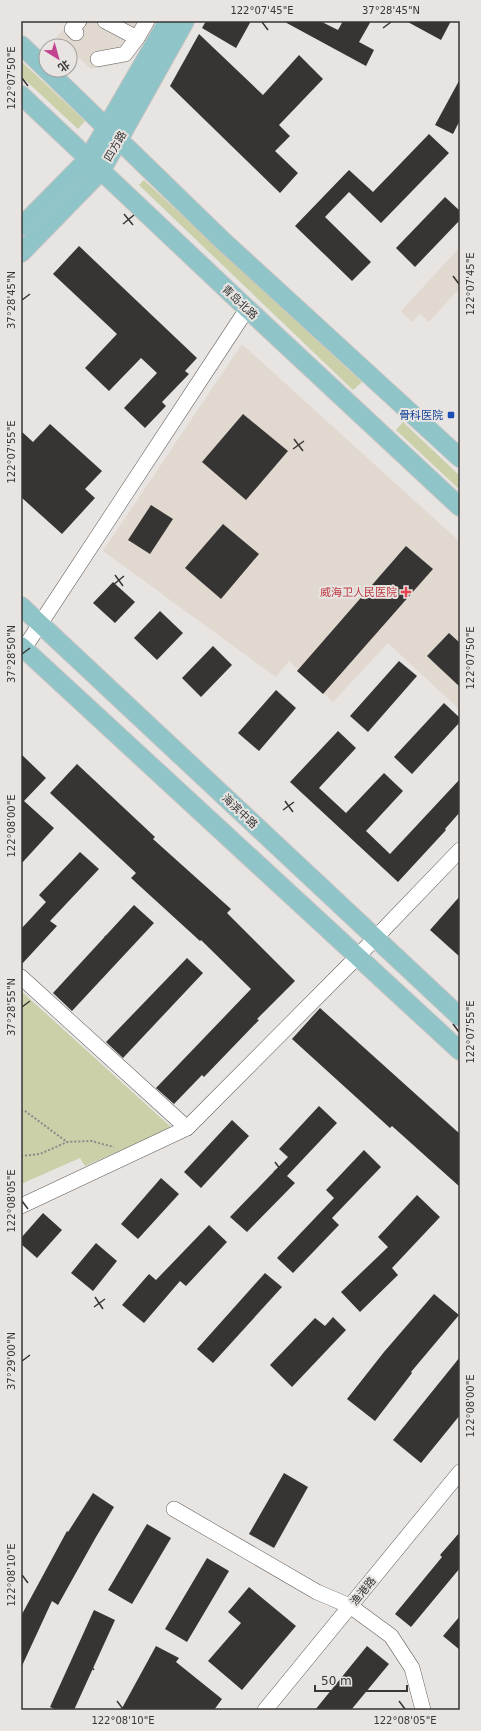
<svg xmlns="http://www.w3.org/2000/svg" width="481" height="1731" viewBox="0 0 481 1731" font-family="'DejaVu Sans','Noto Sans SC',sans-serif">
<rect width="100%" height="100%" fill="#e7e4e2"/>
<g fill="#e1d8d0">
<path d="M72,21H156L145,40L124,63L91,69L70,50V46H66L56,37Z"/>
<path d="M460,247V294L457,291L429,322L420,314L412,322L401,311Z"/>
<path d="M242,344L460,542V710L388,643L333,702L289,661L276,677L103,551Z"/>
</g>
<g fill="#cbd0a9">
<path d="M21,61L85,121L78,129L21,76Z"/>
<path d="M144,180L362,382L353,390L139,185Z"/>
<path d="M403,422L460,476V490L396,430Z"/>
<path d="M21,991L172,1128L85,1166L80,1158L21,1184Z"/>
</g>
<g fill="#373533">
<path d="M206,21H251L236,48L202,28Z"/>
<path d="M283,21H320L338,30L343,21H371L359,42L374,50L366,66Z"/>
<path d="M406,21H451L441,40Z"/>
<path d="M199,34L263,95L299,55L323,79L279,125L290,136L275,151L298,173L280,193L170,86Z"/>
<path d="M460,79V120L453,134L435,125Z"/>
<path d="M429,134L449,153L381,223L349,192L325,217L371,262L352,281L295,226L349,170L373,192Z"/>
<path d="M445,197L460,211V220L415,267L396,248Z"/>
<path d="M79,246L197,358L185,371L189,374L162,402L166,406L145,428L124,408L157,373L141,358L109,391L85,368L117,334L53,274Z"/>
<path d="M243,414L288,451L246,500L202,462Z"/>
<path d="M50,424L102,471L85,489L95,498L62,534L21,497V431L33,442Z"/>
<path d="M151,505L173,519L150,554L128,540Z"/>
<path d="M223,524L259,554L221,599L185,568Z"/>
<path d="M406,546L433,569L323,694L297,671Z"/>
<path d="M113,582L135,602L115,623L93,603Z"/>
<path d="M160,611L183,633L157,660L134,638Z"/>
<path d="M449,633L460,643V687L427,656Z"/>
<path d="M213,646L232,665L201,697L182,678Z"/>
<path d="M399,661L417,676L368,732L350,716Z"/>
<path d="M276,690L296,708L259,751L238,733Z"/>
<path d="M444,703L460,718V722L412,774L394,757Z"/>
<path d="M338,731L356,748L319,788L346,813L384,773L403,791L366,831L390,854L460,779V812L445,829L446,830L398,882L290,782Z"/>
<path d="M21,754L46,778L24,801L54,828L21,864Z"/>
<path d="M77,764L155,837L153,839L231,909L227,913L295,981L257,1019L259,1020L204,1077L202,1075L174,1104L156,1088L251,989L201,940L200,941L131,878L136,873L50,793Z"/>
<path d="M80,852L99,869L50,921L57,926L21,965V929L46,902L39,895Z"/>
<path d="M460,896V957L430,930Z"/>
<path d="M134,905L154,923L72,1011L53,993Z"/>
<path d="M187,958L203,973L123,1058L106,1042Z"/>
<path d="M320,1008L460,1134V1187L392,1126L390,1128L292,1039Z"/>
<path d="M319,1106L337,1123L287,1176L295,1183L247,1232L230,1217L288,1157L279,1149Z"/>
<path d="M232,1120L249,1136L201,1188L184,1172Z"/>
<path d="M364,1150L381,1167L332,1218L339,1225L293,1273L277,1258L334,1198L326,1190Z"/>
<path d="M161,1178L179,1194L138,1239L121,1224Z"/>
<path d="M417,1195L440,1217L392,1268L398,1275L360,1312L341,1292L388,1247L378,1237Z"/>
<path d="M43,1213L62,1230L37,1258L21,1244V1238Z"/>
<path d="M209,1225L227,1242L186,1286L180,1281L144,1323L122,1305L149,1274L156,1280Z"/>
<path d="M96,1243L117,1261L93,1291L71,1273Z"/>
<path d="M265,1273L282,1287L213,1363L197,1349Z"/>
<path d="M434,1294L459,1315L411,1372L412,1373L375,1421L347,1399L384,1352Z"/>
<path d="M333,1317L346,1330L292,1387L270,1365L315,1318L325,1326Z"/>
<path d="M460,1357V1415L421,1463L393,1440Z"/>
<path d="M284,1473L308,1487L274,1548L249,1534Z"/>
<path d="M93,1493L114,1507L96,1537L58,1605L52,1601L21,1668V1616L67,1531L68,1532Z"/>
<path d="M147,1524L171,1538L132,1604L108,1590Z"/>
<path d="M460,1532V1568L411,1627L395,1614L442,1557L440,1555Z"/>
<path d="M207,1558L229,1571L187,1642L165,1629Z"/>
<path d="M249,1587L296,1626L242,1690L208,1661L241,1623L228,1612Z"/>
<path d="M94,1610L115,1620L74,1710H57L50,1707Z"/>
<path d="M460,1616V1650L443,1636Z"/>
<path d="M156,1646L179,1658L176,1662L222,1699L214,1710H121Z"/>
<path d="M367,1646L389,1664L351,1710H315Z"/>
</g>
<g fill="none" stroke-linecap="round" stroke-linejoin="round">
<defs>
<g id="minor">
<path d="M105,21L137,38L147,21"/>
<path d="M76,33L72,29L79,21"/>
<path d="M98,59L125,54L137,38"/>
<path d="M21,653L247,309"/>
<path d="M21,977L187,1128"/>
<path d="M21,1206L187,1128L357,957L460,850"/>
<path d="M174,1509L317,1592L350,1606L391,1636L412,1668L423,1710"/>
<path d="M265,1710L460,1472"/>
</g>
<g id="major">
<path d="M21,45L46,69"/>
<path d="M47,70L222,240L460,458"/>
<path d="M21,95L239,301L460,507"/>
<path d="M21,227L88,159L168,21"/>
<path d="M21,253L101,171L185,21"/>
<path d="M21,606L460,1017"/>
<path d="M21,646L460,1051"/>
</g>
</defs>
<use href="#minor" stroke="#615f5d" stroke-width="16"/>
<use href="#major" stroke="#c3c3c2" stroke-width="20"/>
<g stroke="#8b8987" stroke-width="2" stroke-dasharray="2 2" stroke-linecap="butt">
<path d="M21,1110L25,1111L67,1142"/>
<path d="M21,1156L40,1154L67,1142L91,1141L114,1147"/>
</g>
<use href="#minor" stroke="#fff" stroke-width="15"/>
<use href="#major" stroke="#8fc5c8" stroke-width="18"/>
</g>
<path fill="none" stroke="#373635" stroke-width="1.5" d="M262,22L268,30M383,28L391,22M22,78L28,86M304,78L313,89M303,88L314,80M124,214L133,225M123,224L134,215M453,276L459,284M22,300L30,294M294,439L303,451M293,449L304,441M22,452L28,460M115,575L123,586M113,585L124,576M453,650L459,658M22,654L30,648M285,801L293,812M283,810L294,802M22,826L28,834M105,936L113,947M103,946L115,938M22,1007L30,1001M453,1024L459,1032M275,1162L283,1173M274,1172L285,1163M22,1201L28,1209M95,1297L103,1309M94,1307L105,1299M22,1361L30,1355M453,1398L459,1406M265,1523L274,1534M264,1533L275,1525M22,1575L28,1583M85,1659L94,1670M84,1668L95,1660M117,1701L123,1709M399,1701L405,1709"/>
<rect fill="#1a4fb4" stroke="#e7e4e2" stroke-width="1.5" x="447" y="411" width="8" height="8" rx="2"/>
<path fill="#e0444e" stroke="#e7e4e2" stroke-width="1.5" d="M404 586h4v4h4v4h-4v4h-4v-4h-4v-4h4z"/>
<g text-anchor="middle" stroke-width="4" stroke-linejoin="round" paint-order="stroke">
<g font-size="11" fill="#373635" stroke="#e7e4e2">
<text transform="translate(115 146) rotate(-60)" y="4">四方路</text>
<text transform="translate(240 302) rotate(43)" y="4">青岛北路</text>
<text transform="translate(240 811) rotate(43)" y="4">海滨中路</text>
<text transform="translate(363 1591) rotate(-51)" y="4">渔港路</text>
</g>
<g font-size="11" fill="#164399" stroke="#e7e4e2" text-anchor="end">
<text x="443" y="419">骨科医院</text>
</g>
<g font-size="11" fill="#be3a42" stroke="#e7e4e2" text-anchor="end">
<text x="397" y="596">威海卫人民医院</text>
</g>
</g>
<rect width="481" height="1731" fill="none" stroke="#e7e4e2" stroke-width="44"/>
<g transform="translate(58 58) rotate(143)"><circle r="19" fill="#e7e4e2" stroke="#a19e9d"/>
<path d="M0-3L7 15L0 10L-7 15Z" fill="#c24490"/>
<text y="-6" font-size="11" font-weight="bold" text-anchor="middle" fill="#373635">北</text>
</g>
<path d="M315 1685v6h92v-6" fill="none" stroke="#373635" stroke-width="2"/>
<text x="321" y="1685" font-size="12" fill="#373635" stroke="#e7e4e2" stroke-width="3" paint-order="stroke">50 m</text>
<rect x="22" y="22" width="437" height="1687" fill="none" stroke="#373635" stroke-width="1.5"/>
<g font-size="10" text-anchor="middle" fill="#373635">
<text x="262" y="14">122°07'45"E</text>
<text x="391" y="14">37°28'45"N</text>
<text transform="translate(11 78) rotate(-90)" y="4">122°07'50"E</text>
<text transform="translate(470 284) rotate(-90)" y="4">122°07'45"E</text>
<text transform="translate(11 300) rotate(-90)" y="4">37°28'45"N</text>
<text transform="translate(11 452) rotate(-90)" y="4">122°07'55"E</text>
<text transform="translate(11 654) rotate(-90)" y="4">37°28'50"N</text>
<text transform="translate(470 658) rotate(-90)" y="4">122°07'50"E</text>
<text transform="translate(11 826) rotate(-90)" y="4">122°08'00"E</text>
<text transform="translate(11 1007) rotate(-90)" y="4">37°28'55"N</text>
<text transform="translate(470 1032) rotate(-90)" y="4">122°07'55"E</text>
<text transform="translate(11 1201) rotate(-90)" y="4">122°08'05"E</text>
<text transform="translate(11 1361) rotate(-90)" y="4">37°29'00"N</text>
<text transform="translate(470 1406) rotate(-90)" y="4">122°08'00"E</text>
<text transform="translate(11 1575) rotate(-90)" y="4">122°08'10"E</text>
<text x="123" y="1724">122°08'10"E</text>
<text x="405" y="1724">122°08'05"E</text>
</g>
</svg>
